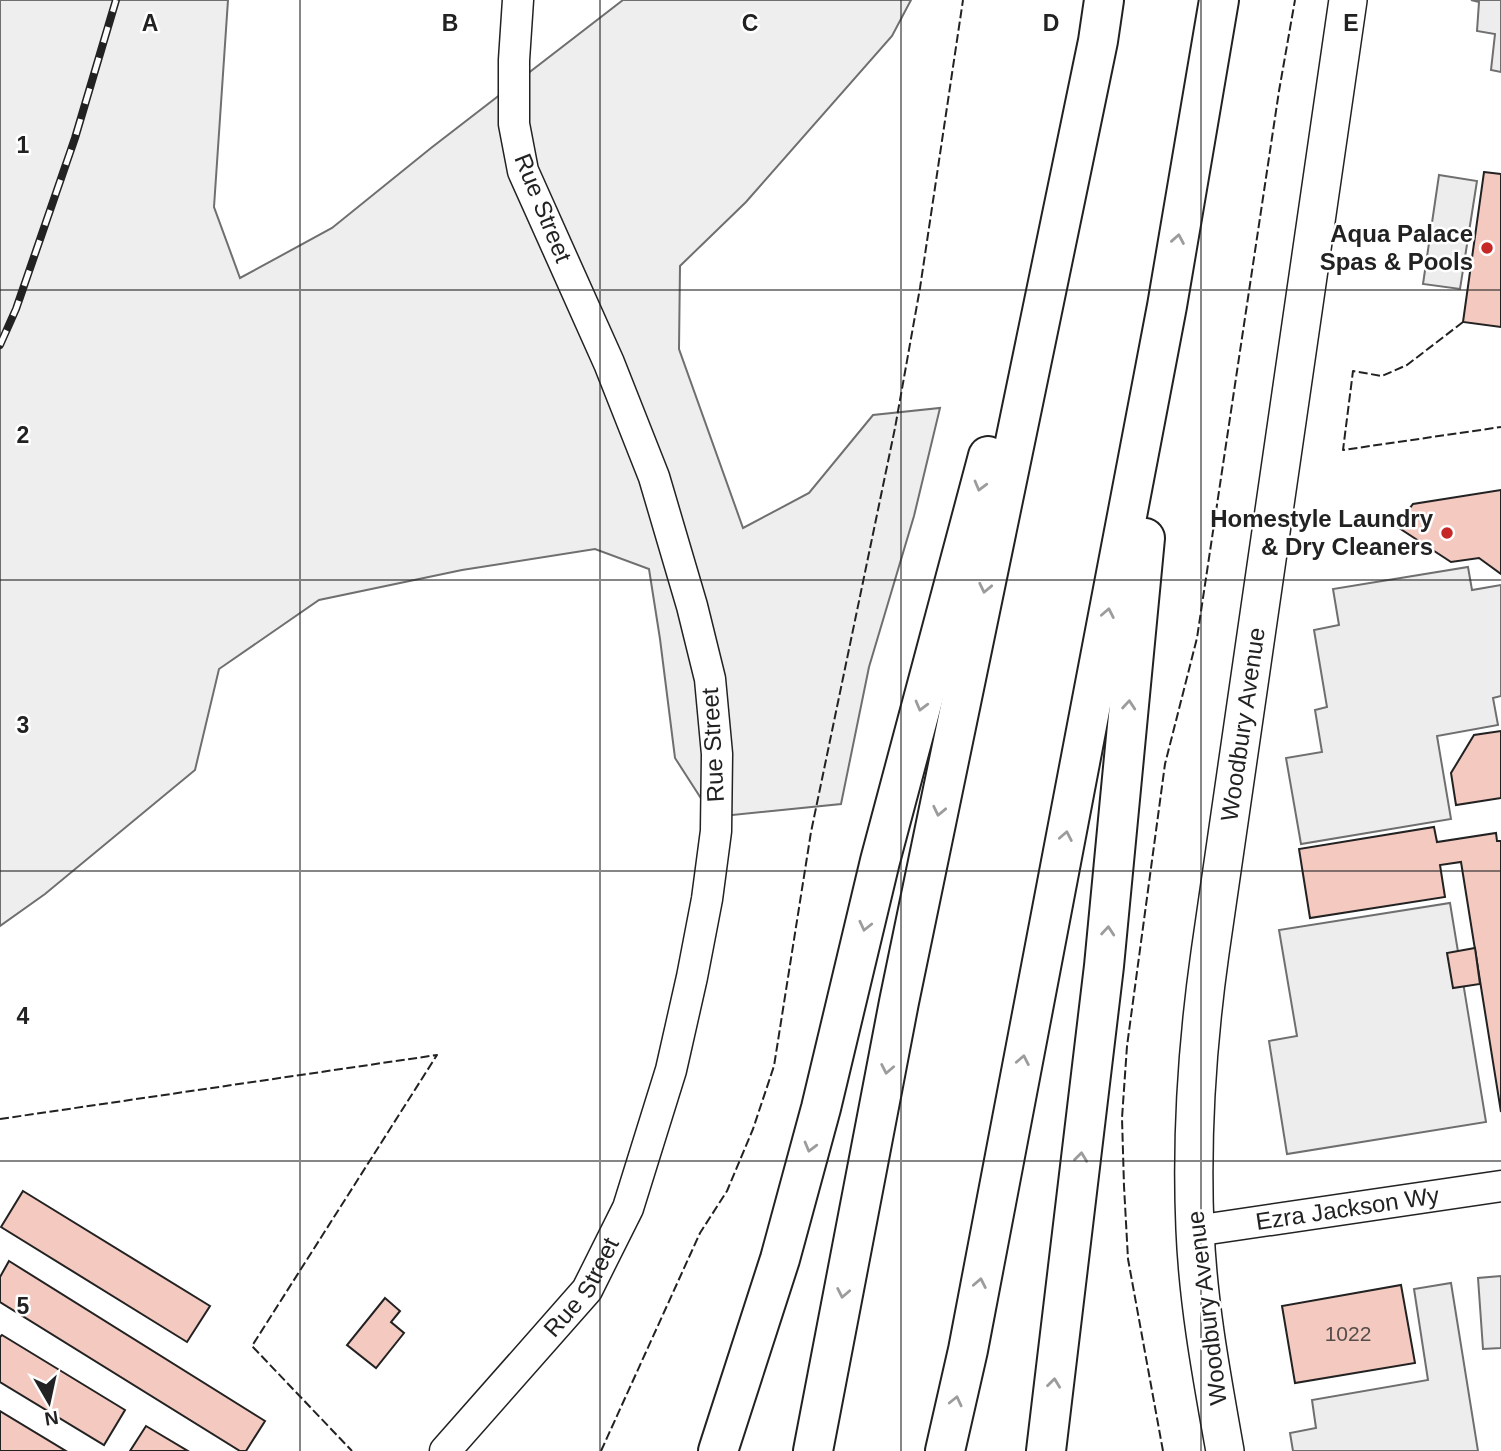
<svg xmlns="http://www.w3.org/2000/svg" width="1501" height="1451" viewBox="0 0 1501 1451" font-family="Arial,sans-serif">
<rect width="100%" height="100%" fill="#fff"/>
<path fill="#eee" stroke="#6f6f6f" stroke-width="2" d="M0,0H228L214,207L240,278L332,228L431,148L623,0H911L892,36L746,202L680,266L679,349L743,528L809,493L873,415L940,408L914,516L869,667L841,804L713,817L675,758L660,639L649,569L595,549L462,570L319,600L219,669L195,770L45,894L0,926Z"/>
<g fill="#ededed" stroke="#6f6f6f" stroke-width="2">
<path d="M1471,0H1501V72L1491,70L1495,34L1477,31L1479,2Z"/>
<path d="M1439,175L1477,181L1460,289L1423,284Z"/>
<path d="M1468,567L1472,590L1501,585V696L1493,698L1498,725L1437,736L1451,819L1301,844L1286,758L1322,752L1315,710L1327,707L1314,630L1339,625L1333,589Z"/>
<path d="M1450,903L1486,1122L1287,1154L1269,1041L1297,1036L1279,930Z"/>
<path d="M1501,1276V1348L1483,1349L1478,1278Z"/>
<path d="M1451,1283L1478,1451H1293L1290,1433L1316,1428L1312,1400L1428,1380L1414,1289Z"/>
</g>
<g fill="#f3c9c0" stroke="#222" stroke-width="2">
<path d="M1484,172L1501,174V327L1463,322Z"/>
<path d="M1501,490V574L1479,558L1451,562L1396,526L1413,504Z"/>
<path d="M1501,731V798L1456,805L1451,773L1474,735Z"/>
<path d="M1434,827L1437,842L1496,833L1497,841H1501V1112L1461,862L1440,865L1445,897L1310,918L1299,849Z"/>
<path d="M1475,948L1480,984L1453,988L1447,953Z"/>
<path d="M23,1191L210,1306L187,1342L1,1227Z"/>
<path d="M9,1261L265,1421L246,1451H240L0,1302V1277Z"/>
<path d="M1401,1285L1415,1363L1295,1383L1282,1306Z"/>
<path d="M385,1298L400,1311L391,1322L404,1333L376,1368L347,1345Z"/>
<path d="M2,1335L125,1410L104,1445L0,1382V1337Z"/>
<path d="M0,1411L66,1451H0Z"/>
<path d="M146,1426L188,1451H130Z"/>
</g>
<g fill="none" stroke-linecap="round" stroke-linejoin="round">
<defs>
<g id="minor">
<path id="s1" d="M1195,1231L1501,1186"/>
<path id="s2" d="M445,1451L587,1290L628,1208L671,1070L692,977L707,899L716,831L717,754L710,679L692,606L654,477L609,363L523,171L514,124V60L518,0"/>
</g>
<g id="major">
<path id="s3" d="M1225,1451C1212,1378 1198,1304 1195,1229C1191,1136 1197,1045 1210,953L1348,0"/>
</g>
<g id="highway">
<path d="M718,1451L780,1259L821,1108L880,861L988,456"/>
<path d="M813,1451L899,1002L1098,41L1104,0"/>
<path d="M945,1451L968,1350L1167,306L1219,0"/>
<path d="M1046,1451L1104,966L1145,538"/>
</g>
</defs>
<use href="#minor" stroke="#222" stroke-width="33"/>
<use href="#major" stroke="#222" stroke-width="40"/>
<use href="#highway" stroke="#222" stroke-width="42"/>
<use href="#minor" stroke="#fff" stroke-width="30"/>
<use href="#major" stroke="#fff" stroke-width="37"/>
<use href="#highway" stroke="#fff" stroke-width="38"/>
<defs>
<path id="rail" d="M0,345L16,309L75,138L116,0"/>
</defs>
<use href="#rail" stroke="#222" stroke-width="8"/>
<use href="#rail" stroke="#fff" stroke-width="5" stroke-dasharray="16" stroke-linecap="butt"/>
<g stroke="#222" stroke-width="2" stroke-dasharray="9 3.5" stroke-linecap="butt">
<path d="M1463,322L1407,365L1382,376L1353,371L1343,450L1501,427"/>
<path d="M0,1119L437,1055L252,1346L352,1451"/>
<path d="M601,1451L700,1233L727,1191L753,1129L774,1066L811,832L895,428L920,288L963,0"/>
<path d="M1163,1451L1128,1259L1124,1186L1122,1118L1127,1046L1165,764L1197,638L1279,91L1295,0"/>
</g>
</g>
<defs><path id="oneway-chevron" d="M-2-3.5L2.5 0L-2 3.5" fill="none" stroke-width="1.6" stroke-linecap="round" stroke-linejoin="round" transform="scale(1.75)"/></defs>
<g stroke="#9c9c9c">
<use href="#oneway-chevron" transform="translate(1178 239) rotate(-80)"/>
<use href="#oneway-chevron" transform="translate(980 486) rotate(105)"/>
<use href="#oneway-chevron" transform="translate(985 588) rotate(102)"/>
<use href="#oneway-chevron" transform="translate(1108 613) rotate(-79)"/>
<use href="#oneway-chevron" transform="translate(1129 705) rotate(-85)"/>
<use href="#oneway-chevron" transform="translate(921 706) rotate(105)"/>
<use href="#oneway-chevron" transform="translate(939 811) rotate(102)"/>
<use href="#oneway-chevron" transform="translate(1066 836) rotate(-79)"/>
<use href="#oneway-chevron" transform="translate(865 926) rotate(103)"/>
<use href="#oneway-chevron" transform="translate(1108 931) rotate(-85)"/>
<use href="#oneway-chevron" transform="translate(1023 1060) rotate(-79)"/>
<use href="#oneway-chevron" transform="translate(887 1069) rotate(101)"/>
<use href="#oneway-chevron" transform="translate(810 1147) rotate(105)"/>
<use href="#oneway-chevron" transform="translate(1081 1157) rotate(-83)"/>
<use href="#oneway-chevron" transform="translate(980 1283) rotate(-79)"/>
<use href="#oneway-chevron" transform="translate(843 1293) rotate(101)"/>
<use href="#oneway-chevron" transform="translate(1054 1383) rotate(-83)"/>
<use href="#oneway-chevron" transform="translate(956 1401) rotate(-77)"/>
</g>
<path fill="none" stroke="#222" stroke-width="2" stroke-opacity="0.55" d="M300,0V1451M600,0V1451M901,0V1451M1201,0V1451M0,290H1501M0,580H1501M0,871H1501M0,1161H1501"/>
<g fill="#c62828" stroke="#fff" stroke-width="2.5">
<circle cx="1487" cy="248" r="7"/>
<circle cx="1447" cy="533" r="7"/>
</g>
<g text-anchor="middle" stroke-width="5" stroke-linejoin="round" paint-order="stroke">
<g font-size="21" fill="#564c4a">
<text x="1348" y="1341">1022</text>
</g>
<g font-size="24" fill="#222" stroke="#fff">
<text transform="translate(543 208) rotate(68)" y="8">Rue Street</text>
<text dy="8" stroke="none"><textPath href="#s3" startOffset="732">Woodbury Avenue</textPath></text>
<text transform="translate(713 745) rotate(-93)" y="8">Rue Street</text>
<text dy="8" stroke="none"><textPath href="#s1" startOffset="154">Ezra Jackson Wy</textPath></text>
<text dy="8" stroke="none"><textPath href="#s2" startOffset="214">Rue Street</textPath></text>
<text transform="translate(1207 1308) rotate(-97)" y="8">Woodbury Avenue</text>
</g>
<g font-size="24" font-weight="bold" fill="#222" stroke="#fff" text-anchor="end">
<text x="1473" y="242">Aqua Palace<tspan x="1473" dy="28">Spas &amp; Pools</tspan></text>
<text x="1433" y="527">Homestyle Laundry<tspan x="1433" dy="28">&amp; Dry Cleaners</tspan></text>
</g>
</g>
<g font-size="23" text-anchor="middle" font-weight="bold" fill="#222" stroke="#fff" stroke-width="5" stroke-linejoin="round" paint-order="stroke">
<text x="150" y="31">A</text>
<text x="450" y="31">B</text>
<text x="750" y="31">C</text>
<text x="1051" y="31">D</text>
<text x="1351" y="31">E</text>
<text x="23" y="153">1</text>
<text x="23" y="443">2</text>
<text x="23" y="733">3</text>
<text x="23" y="1024">4</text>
<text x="23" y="1314">5</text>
</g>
<g transform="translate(49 1402) rotate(171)" stroke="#ffffff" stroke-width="5" paint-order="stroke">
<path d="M0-5L12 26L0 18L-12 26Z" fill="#222222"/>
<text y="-10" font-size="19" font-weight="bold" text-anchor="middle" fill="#222222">N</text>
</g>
</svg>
